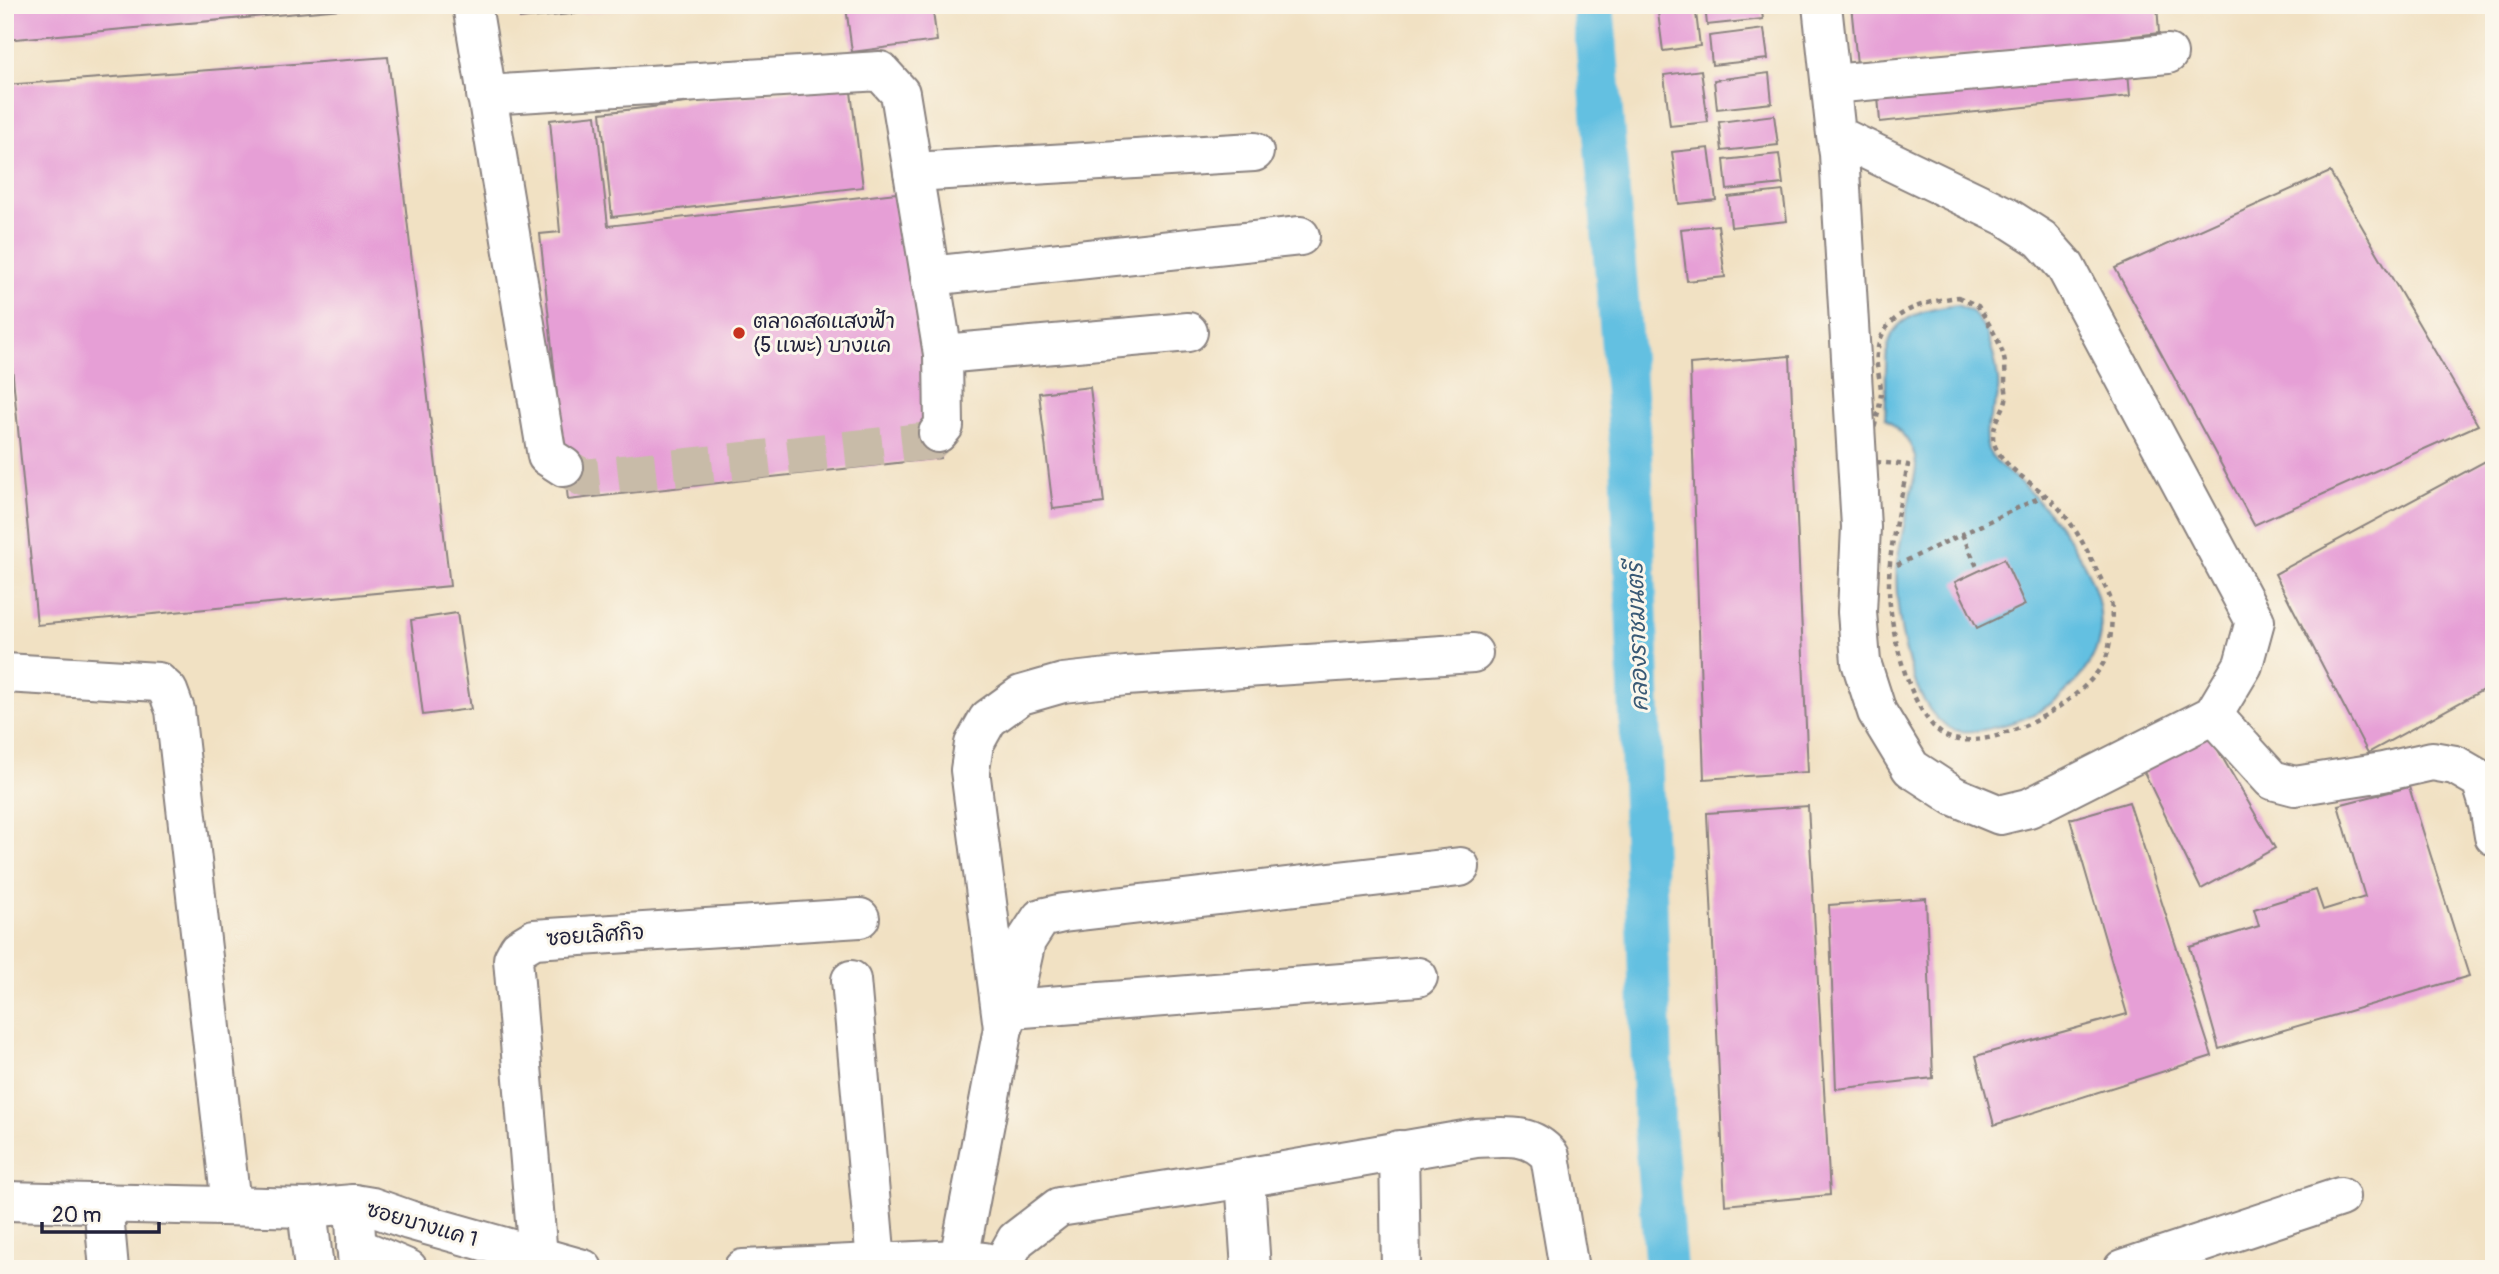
<svg xmlns="http://www.w3.org/2000/svg" width="2499" height="1274" viewBox="0 0 2499 1274" font-family="Pangolin,'Playpen Sans Thai',sans-serif">
<rect width="100%" height="100%" fill="#fbf7ec"/>
<filter id="ink" filterUnits="userSpaceOnUse"><feTurbulence type="fractalNoise" baseFrequency=".0143" numOctaves="2"/><feDisplacementMap in="SourceGraphic" scale="14" xChannelSelector="R" yChannelSelector="G"/><feConvolveMatrix kernelMatrix="1 2 1 2 8 2 1 2 1" color-interpolation-filters="sRGB"/></filter>
<filter id="wash" filterUnits="userSpaceOnUse"><feTurbulence type="fractalNoise" baseFrequency=".00686" numOctaves="4" result="noise"/><feDisplacementMap in="SourceGraphic" scale="28" xChannelSelector="R" yChannelSelector="G"/><feGaussianBlur stdDeviation="1.57" result="paint"/><feColorMatrix in="noise" values="0 0 0 0 0 0 0 0 0 0 0 0 0 0 0 0 0 1.4 0 .05"/><feComposite in="paint" operator="in"/></filter>
<g filter="url(#wash)">
<rect width="100%" height="100%" fill="#f1e1c3"/>
<path fill="#63c0e1" stroke="#42718e" stroke-width="2" d="M1957,305C1961,307 1968,309 1971,312C1989,325 2003,379 1997,400C1991,418 1981,431 1988,450C1996,467 2013,474 2025,487C2067,530 2128,606 2087,667C2072,691 2044,712 2017,721C2002,726 1970,735 1955,730C1909,716 1893,605 1897,564C1900,540 1907,515 1911,491C1913,483 1916,473 1916,465C1915,444 1900,430 1885,418C1890,349 1868,317 1957,305Z"/>
<g fill="none" stroke-linecap="round" stroke-linejoin="round">
<path stroke="#63c0e1" stroke-width="42" d="M1593,5L1631,454L1654,1125L1666,1269"/>
</g>
<g id="blocks">
<g fill="#e69fd6">
<path d="M5,5H363V7L5,40Z"/>
<path d="M519,5H641V7L520,19Z"/>
<path d="M861,5H932L937,41L852,52L846,7Z"/>
<path d="M1657,5H1695L1700,46L1663,51Z"/>
<path d="M1705,5H1761L1763,19L1707,25Z"/>
<path d="M1851,5H2157L2159,33L2033,48L1857,64Z"/>
<path d="M1764,29L1768,59L1712,65L1709,36Z"/>
<path d="M388,57L450,586L37,625L5,294V85Z"/>
<path d="M2127,59L2130,96L1880,122L1877,83Z"/>
<path d="M1701,70L1708,122L1670,126L1664,75Z"/>
<path d="M1769,73L1772,103L1717,109L1714,80Z"/>
<path d="M850,84L863,187L612,217L601,113Z"/>
<path d="M596,115L608,226L896,193L916,227L941,458L568,500L540,234L560,232L550,120Z"/>
<path d="M1774,115L1778,145L1722,151L1719,122Z"/>
<path d="M1709,148L1716,200L1679,204L1672,152Z"/>
<path d="M1779,154L1783,184L1727,190L1724,160Z"/>
<path d="M2330,172L2478,425L2254,525L2115,268Z"/>
<path d="M1783,191L1787,221L1731,227L1728,197Z"/>
<path d="M1718,225L1725,277L1687,281L1681,229Z"/>
<path d="M1790,356L1808,772L1704,779L1690,364Z"/>
<path d="M1090,387L1104,503L1053,509L1039,393Z"/>
<path d="M2491,458L2494,463V684L2368,753L2275,574Z"/>
<path d="M2004,559L2025,605L1977,628L1955,582Z"/>
<path d="M457,613L471,709L423,715L411,620Z"/>
<path d="M2207,731L2275,848L2201,889L2143,770Z"/>
<path d="M2409,787L2469,976L2219,1049L2190,947L2259,926L2254,909L2316,890L2323,910L2365,897L2338,805Z"/>
<path d="M2129,802L2212,1056L1994,1125L1976,1056L2127,1014L2070,819Z"/>
<path d="M1808,806L1830,1195L1725,1205L1707,813Z"/>
<path d="M1926,898L1933,1078L1836,1089L1829,905Z"/>
</g>
</g>
</g>
<g filter="url(#ink)">
<use href="#blocks" fill-opacity="0" stroke="#8a827f" stroke-width="2"/>
<g fill="none" stroke-linecap="round" stroke-linejoin="round">
<path stroke="#c8bba8" stroke-width="38" stroke-dasharray="38 19" stroke-linecap="butt" d="M564,467L584,478L931,441L938,433"/>
<defs>
<g id="minor">
<path d="M472,5L547,456L564,467"/>
<path d="M1822,5L1836,135L1839,154L1861,527L1857,612L1861,662L1877,712L1911,768L1954,796L2000,815L2029,808L2213,715L2243,665L2255,621L2065,266L2041,239L2005,216L1836,135"/>
<path d="M1831,84L2168,54"/>
<path d="M486,95L880,71L900,93L943,354L944,426L938,433"/>
<path d="M913,172L1254,152"/>
<path d="M930,276L1300,236"/>
<path d="M943,354L1188,332"/>
<path d="M5,673L158,682L168,691L175,710L231,1205"/>
<path d="M2213,715L2272,780L2295,786L2383,772L2432,761L2455,765L2481,780L2489,806L2494,836"/>
<path d="M851,980L876,1262"/>
<path d="M1011,1009L1418,977"/>
<path d="M1003,1028L970,770L974,744L988,719L1021,695L1063,683L1126,676L1473,653"/>
<path d="M1399,1150L1401,1269"/>
<path d="M1245,1178L1251,1269"/>
<path d="M5,1201L307,1208L354,1204L372,1207L409,1220L583,1269"/>
<path d="M103,1203L109,1269"/>
<path d="M354,1204L358,1269"/>
<path d="M307,1208L314,1269"/>
<path d="M356,1247L408,1269"/>
<path d="M538,1257L513,959L519,948L534,939L860,918"/>
<path d="M959,1259L1003,1028L1011,1009L1026,941L1041,918L1063,913L1460,867"/>
<path d="M1003,1263L1016,1240L1059,1207L1220,1182L1476,1138C1505,1137 1530,1132 1550,1156L1569,1269"/>
<path d="M743,1269L959,1259L985,1262"/>
<path d="M2123,1269L2340,1197"/>
</g>
</defs>
<use href="#minor" stroke="#8a827f" stroke-width="42"/>
<g stroke="#8a827f" stroke-width="4.5" stroke-dasharray="5 5" stroke-linecap="butt">
<path d="M1958,297L1978,306C1987,321 2000,340 2004,358C2006,366 2005,376 2005,384C2006,389 2007,395 2006,400C2001,417 1986,432 1997,450C2010,473 2037,485 2055,504C2076,526 2089,554 2102,581C2105,587 2109,594 2111,600C2113,612 2111,647 2106,658C2087,700 2000,749 1954,739C1911,730 1888,623 1889,585C1889,545 1900,504 1908,465L1866,461C1870,440 1880,413 1881,392C1881,379 1875,367 1877,354C1881,312 1923,302 1958,297Z"/>
<path d="M1962,534L1979,571"/>
<path d="M1897,565L2045,495"/>
</g>
<use href="#minor" stroke="#fff" stroke-width="38"/>
</g>
</g>
<circle fill="#c8321e" stroke="#fbf7ec" stroke-width="2.5" cx="739" cy="333" r="7"/>
<g text-anchor="middle" stroke-width="6" stroke-linejoin="round" paint-order="stroke">
<g font-size="21" fill="#22223b" stroke="#fbf7ec" text-anchor="start">
<text x="753" y="328">ตลาดสดแสงฟ้า<tspan x="753" dy="24">(5 แพะ) บางแค</tspan></text>
</g>
<g font-size="21" fill="#22223b" stroke="#fbf7ec">
<text transform="translate(595 935) rotate(-4)" y="7">ซอยเลิศกิจ</text>
<text transform="translate(422 1224) rotate(16)" y="7">ซอยบางแค 1</text>
</g>
<g font-size="23" font-style="italic" fill="#395975" stroke="#fbf7ec">
<text transform="translate(1637 637) rotate(-92)" y="8">คลองราชมนตรี</text>
</g>
</g>
<rect width="2499" height="1274" fill="none" stroke="#fbf7ec" stroke-width="28"/>
<path d="M42 1222v10h117v-10" fill="none" stroke="#22223b" stroke-width="3.5"/>
<text x="52" y="1222" font-size="21" fill="#22223b" stroke="#fbf7ec" stroke-width="5" paint-order="stroke">20 m</text>
</svg>
